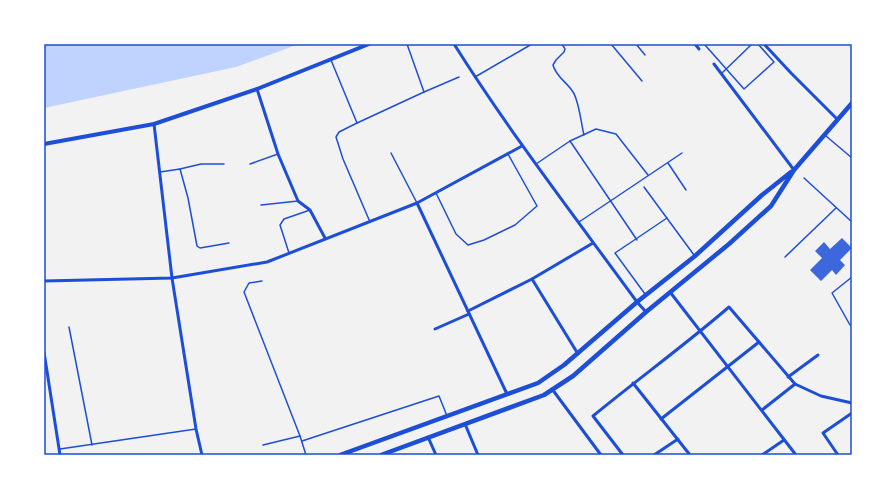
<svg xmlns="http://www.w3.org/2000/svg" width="896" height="499" viewBox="0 0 896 499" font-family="'IBM Plex Sans',sans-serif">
<rect width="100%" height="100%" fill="#f2f2f2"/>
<path fill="#bfd3fe" d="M44,44H299L236,67L44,108Z"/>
<path fill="#3d67dc" d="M842,238L852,248L840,260L845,265L836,275L832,270L821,281L810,270L822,258L815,251L824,242L830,249Z"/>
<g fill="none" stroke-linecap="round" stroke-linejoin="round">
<g stroke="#1d4ed8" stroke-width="1.5">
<path d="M562,44L565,49L564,52L556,60L553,65C556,77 567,82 573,92C579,101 581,123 584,135"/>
<path d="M611,44L642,81"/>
<path d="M636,44L645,55"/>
<path d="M706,44L705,45L744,89L774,62L758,44"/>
<path d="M331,60L357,123"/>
<path d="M722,73L752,44"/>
<path d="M475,77L532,44"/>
<path d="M424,92L459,77"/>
<path d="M826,136L852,158"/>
<path d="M570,141L596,129L616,134L648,175"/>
<path d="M391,153L417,203"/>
<path d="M668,163L686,190"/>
<path d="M250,164L278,154"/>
<path d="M536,164L570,141L637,240"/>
<path d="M180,169L201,164H224"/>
<path d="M160,172L180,169L188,198L197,246L200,248L229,243"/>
<path d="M804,178L852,222"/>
<path d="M644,187L694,255"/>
<path d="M436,193L456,234L468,245L484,240L515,225L537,206L508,154"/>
<path d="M261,205L298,201"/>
<path d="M370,222L343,159L336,137L339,132L357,123L424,92L407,44"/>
<path d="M579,222L682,153"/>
<path d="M289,253L280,225L284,219L310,210"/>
<path d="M785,257L836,208"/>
<path d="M852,277L832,293L850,325H852"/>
<path d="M262,281L249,283L244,292L300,436"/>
<path d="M645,294L615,253L667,218"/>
<path d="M69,327L92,445"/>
<path d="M302,441L439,396L447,416"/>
<path d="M263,445L300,436L306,455"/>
<path d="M60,449L196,429"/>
</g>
<g stroke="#1d4ed8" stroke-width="3">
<path d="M454,44C510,133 575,217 637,302L646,312"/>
<path d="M695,44L699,49"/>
<path d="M764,44L791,73L837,119"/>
<path d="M714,64L794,170"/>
<path d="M257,89L278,154L298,201L310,210L325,238"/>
<path d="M154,124L172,278L196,429L202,455"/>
<path d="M417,203L507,394"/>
<path d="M532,279L578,354"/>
<path d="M44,281L172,278L267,262L417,203L522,146"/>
<path d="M670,292L796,455"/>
<path d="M468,311L532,279L593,243"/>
<path d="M435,329L469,314"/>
<path d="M44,352L60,455"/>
<path d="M788,377L818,355"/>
<path d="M633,383L690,455"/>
<path d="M552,389L601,455"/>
<path d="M762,410L795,384L821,396L852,403"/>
<path d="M661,419L759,342"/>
<path d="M465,424L478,455"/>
<path d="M428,437L436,455"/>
<path d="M623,455L593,416C638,379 685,345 729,307L795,384"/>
<path d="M654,455L678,439"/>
<path d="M762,455L784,440"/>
<path d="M838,455L823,433L852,413"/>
</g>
<path stroke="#1d4ed8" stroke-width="4" d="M44,144L154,124L257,89L369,44"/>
<g stroke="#1d4ed8" stroke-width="4.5">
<path d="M340,455L538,383L564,365L637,302L695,256L762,195L791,172"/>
<path d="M381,455L544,395L573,376L646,312L729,244L771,206L794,170L852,103"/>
</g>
</g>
<rect width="896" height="499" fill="none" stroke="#ffffff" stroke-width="90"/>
<rect x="45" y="45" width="806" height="409" fill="none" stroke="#1d4ed8" stroke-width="1.5"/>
</svg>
